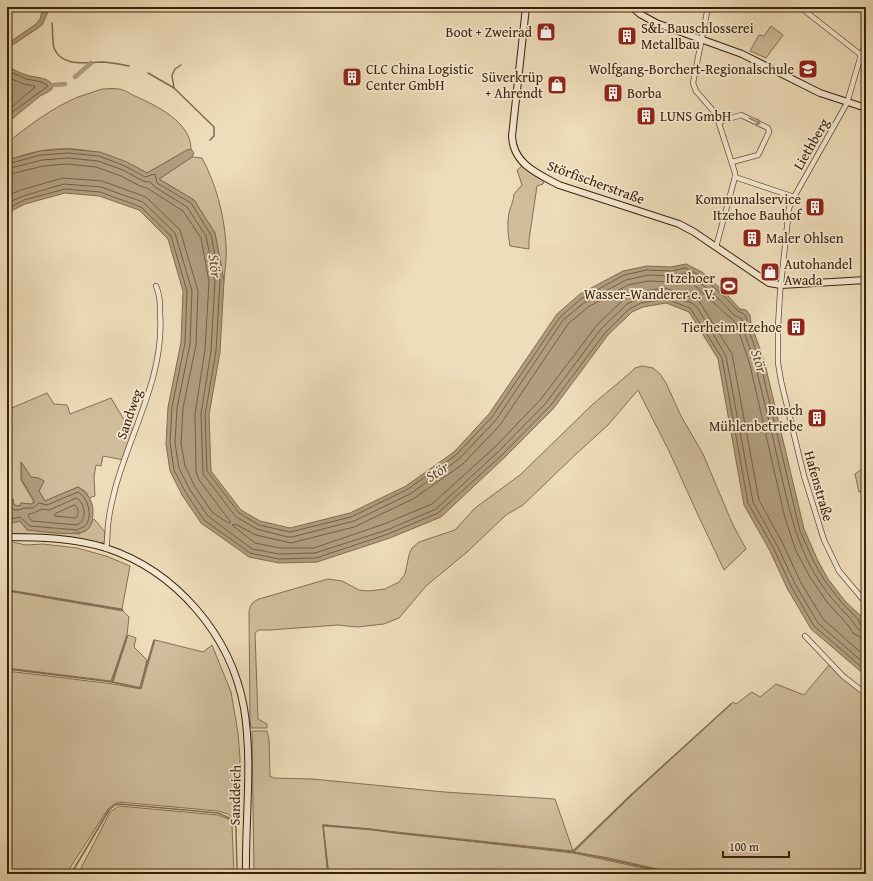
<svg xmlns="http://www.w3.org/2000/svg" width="873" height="881" viewBox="0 0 873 881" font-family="'Gentium Book Plus',serif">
<rect width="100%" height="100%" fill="#eeddba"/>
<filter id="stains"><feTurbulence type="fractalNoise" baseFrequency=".005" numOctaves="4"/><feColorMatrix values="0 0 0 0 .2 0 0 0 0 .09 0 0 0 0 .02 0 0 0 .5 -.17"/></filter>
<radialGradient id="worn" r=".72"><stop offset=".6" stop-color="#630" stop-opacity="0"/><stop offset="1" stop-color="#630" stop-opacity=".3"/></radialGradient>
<g fill="#d0bd9c" stroke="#866e53">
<path d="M771,26L783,35L766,58L750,51L759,35L764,36Z"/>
<path d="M102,89C107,89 113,88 118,89C124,89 130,94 135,96C157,106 191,122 191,149L187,150L147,173C114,154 78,144 40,151C29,153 18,157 7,160V143C28,126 52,108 78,97C86,94 94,92 102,89Z"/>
<path d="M192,157L202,158C216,184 224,214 226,244C227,256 225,269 224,281L215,233L194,200L159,179Z"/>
<path d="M522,166L544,181L543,184L537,186L529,240V249L510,246C508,235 507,224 509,213C511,205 513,203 514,194L522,185L517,170Z"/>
<path d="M642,366L653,368L660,374L666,383L681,416L703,454L733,525L746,549L724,570L698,515L669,451L638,390L608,425L575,455L523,505L506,515L467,552L426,586L399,618L384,624L357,627L338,625L270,630H259L255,633L258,719L267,724V728H251L250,719L249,612C250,605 252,602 259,599L328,579L342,581L359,590L368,591L385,589L399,582L405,574L409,555L412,548L419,542L455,530L475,508L520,475L593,404L630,373L635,368Z"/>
<path d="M47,393L54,404L67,405L70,414L111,398L126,423L134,430L124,460L103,456L101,466L96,465L94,477L95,496L89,498L86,492L78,487L45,501L39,491L44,481L38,478L31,477L21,462V480L34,502L31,504L21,503L20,506L14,505L13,499L7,501V454L9,451L7,450V410Z"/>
<path d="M866,466V490L859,492L855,474Z"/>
<path d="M94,519L105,532V541L100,544C69,537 39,534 7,534V524L20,521L27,530L79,534L87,530Z"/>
<path d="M8,541L26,545L43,544L77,548L106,556L130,566L122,609L7,590V559H9Z"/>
<path d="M7,591L123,611L129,617L127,635L111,681L7,668Z"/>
<path d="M128,635L136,638L134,647L147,660L140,688L113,682Z"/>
<path d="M155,640L203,652L212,645L231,692L238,733L240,758L238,819H234L228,814L218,811L119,802L114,804L108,809L66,874H7V671L113,684L141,689Z"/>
<path d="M829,665L866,696V758L862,762L866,768V874H679L609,858L574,852L633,794L733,702L736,704L752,692L760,697L776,684L804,695Z"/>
<path d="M252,731H267L269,739L270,776L274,778L313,779L444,792L555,799L573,851L369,829L323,825L328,874H254Z"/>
<path d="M119,806L218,815L229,819L232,825L234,874H78L110,812Z"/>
<path d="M323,826L373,830L573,853L671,874H329Z"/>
</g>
<g fill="#b19d7e" stroke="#826b50">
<path d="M43,7H53L48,12L42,25L38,28L11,46L7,54V44L36,24L40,19Z"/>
<path d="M7,60L10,68C15,70 20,73 26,75C35,78 46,76 53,85L52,89L48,92L40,96L12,119L7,120Z"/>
<path d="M68,149L100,152L127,162L147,173L187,150L191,149L194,153L192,157L159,179L194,200L215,233L224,281L220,352L209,415L211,471L241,510L260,521L290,528L350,513L406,486L454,452L489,414L557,314L580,294L623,271L647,266L671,267L686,264L702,272L722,290L726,292L728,296L740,309L746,310L750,315L751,324L764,360L804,529L818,561L828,579L845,601L863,618V621L866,624V676L811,629L787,588L770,551L744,505L718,359L689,312L666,303L643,307L632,312L608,335L553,409L505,457L441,517L390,538L317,562L279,563L249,557L201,523L182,495L170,471L166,444L168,407L181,342L183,291L168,239L139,210L99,196L65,193L25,204L7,213V160L40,151Z"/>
<path d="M21,462L31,477L38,478L44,481L39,491L45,501L78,487C86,492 92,499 93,509C93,516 93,523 88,529C80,538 40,531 27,530L20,521L7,524V502L13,500L14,505L20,506L21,503L31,504L35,502L22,480Z"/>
</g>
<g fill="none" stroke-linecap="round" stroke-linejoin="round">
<g stroke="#765e44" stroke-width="1">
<path d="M7,70L26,79L42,82L48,86L7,116"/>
<path d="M7,77L24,84L34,86L35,87L7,111"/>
<path d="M7,164L41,155L68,153L99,156L125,166L145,177L155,174L157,183L191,203L211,235L220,281L216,351L205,415L207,471L239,513L259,525L290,532L351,517L408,489L456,455L492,417L560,317L582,298L624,275L647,270L672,271L685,268L699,275L723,295L738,311L744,314L746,317L747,325L760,362L800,531L814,562L825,581L842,603L858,619L860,624L866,627"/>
<path d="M7,169L42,160L68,158L98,161L123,170L143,181L150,182L155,187L187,207L206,236L215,281L211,351L201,414L203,474L236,517L257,529L287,537H292L354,521L410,494L459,459L496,420L563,320L585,302L626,280L648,275L671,276L685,273L696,279L719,299L734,315L742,319C743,336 753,352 756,368C764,401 772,433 779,465C793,527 802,571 849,617C855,623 856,631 866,632"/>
<path d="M7,175L43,166L67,164L96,167L121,176L140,186L147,188L183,211L201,238L209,282L205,350L195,414L196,472L199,480L230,521V523H228L212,512L195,487L185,466L181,443L183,408L196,345L198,291L180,230L146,197L102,181L63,178L21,190L7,196"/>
<path d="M7,203L23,196L64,184L101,187L143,202L175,233L192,291L190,344L177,408L175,443L179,468L190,490L208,516L252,549L279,554L315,553L387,530L436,509L499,451L546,403L601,329L627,304L640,298L666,294L692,303L697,307L726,356L753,502L778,547L795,584L818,623L866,665"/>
<path d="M7,209L24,200L65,189L100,192L141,207L171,236L187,291L185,343L172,407L170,443L174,470L186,493L204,520L250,553L279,559L316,558L388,534L438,513L503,454L550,406L605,333L629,309L641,303L666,299L690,308L722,358L748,503L774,549L791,586L814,626L866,671"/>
<path d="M77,498C85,504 88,520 77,525L32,521L28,516L29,514L34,513L41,509L49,510Z"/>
<path d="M7,505L15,510H19L24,508H33L39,503L47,505L78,492C88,497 94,518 84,527C83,527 78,529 78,530L30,526L20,517L7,520"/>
<path d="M75,505C79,509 79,514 76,518L54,516L55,514Z"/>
<path d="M866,638L860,637L853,633L848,625L827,602L810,577L796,551L785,518L750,365L736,323L693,284L684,279L671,282L648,281L628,285L588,307L568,324L500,425L463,464L413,499L354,527L291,543L256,535L235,524L232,525L255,543L280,548H314L384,524L432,504L495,447L541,399L597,325L623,300L638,292L665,288L694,298L699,301L732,354L759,500L783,544L800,581L823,619L866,657"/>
</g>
<g stroke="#826b50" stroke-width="1.5">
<path d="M52,23C53,30 52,41 54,48C62,68 87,62 104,62C113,63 120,64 129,66"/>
<path d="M181,65L175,69L173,73L172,76L174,88L214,127V136L210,140"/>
<path d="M148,73L174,88"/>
<path d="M7,590L123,610"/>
<path d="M7,669L112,682L127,636"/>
<path d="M112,682L140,688L154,640"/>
<path d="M573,851L632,794L731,704"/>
<path d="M71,874L109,810L115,805L119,804L218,813C227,817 235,818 236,829L237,874"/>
<path d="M328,874L323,825L369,829L396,833L573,852L608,859L675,874"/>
</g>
<g stroke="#b19d7e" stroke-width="4.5">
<path d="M75,77L91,63"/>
<path d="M53,85L65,84"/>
</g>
<defs>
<g id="street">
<path d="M708,7L693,83L696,91L716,114L735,173V177L716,247"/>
<path d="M800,7L861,55"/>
<path d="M216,8V7"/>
<path d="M719,122L741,115L768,128L769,132L758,155L732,162"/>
<path d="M735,177L794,197L847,103L861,55L866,42"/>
<path d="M794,197L789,208L780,293L778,326V363L781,381L804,476L824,540L839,571L866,603"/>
<path d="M106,549C108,539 107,528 109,518C110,508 113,498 115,489C131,430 165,375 160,313C160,303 160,295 156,286"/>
<path d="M805,636L843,676L866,694"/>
</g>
<g id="secondary">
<path d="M526,7L512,136C513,164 538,174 559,185L679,224L694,232L769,283L781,285L866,280"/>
<path d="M632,7L640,14L656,23L742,54L820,93L866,108"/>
<path d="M7,537C40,537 74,538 106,548C176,571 231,635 244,708C253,763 245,819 246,874"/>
</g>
</defs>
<use href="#street" stroke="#684f36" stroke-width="6"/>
<use href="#secondary" stroke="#3c200a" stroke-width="8"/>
<use href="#street" stroke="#f4e9d2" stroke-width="4.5"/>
<use href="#secondary" stroke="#f4e9d2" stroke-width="6"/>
</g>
<defs><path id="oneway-shaft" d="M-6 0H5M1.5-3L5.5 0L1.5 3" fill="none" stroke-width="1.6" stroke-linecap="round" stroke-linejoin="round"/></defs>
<use stroke="#98846e" href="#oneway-shaft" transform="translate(755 121) rotate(27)"/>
<defs>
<symbol id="shop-square" viewBox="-11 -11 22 22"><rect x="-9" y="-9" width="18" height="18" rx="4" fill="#8f2418" stroke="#f4e9d2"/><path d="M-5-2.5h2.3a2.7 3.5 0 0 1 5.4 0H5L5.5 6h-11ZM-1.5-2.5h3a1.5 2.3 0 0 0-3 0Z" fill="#fff"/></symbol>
<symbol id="building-square" viewBox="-11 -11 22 22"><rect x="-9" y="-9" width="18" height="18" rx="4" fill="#8f2418" stroke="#f4e9d2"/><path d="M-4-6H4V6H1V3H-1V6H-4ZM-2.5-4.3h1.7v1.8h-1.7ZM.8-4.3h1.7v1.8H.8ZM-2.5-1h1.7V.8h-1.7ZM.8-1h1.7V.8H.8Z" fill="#fff"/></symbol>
<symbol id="school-square" viewBox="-11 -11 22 22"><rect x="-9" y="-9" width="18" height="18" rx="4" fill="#8f2418" stroke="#f4e9d2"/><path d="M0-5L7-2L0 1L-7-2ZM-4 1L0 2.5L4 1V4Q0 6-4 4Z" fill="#fff"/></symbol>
<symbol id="stadium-square" viewBox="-11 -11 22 22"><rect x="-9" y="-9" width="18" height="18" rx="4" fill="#8f2418" stroke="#f4e9d2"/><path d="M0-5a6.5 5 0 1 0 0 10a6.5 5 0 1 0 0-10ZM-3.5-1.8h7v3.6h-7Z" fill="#fff"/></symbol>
</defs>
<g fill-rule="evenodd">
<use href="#shop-square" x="535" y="21" width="22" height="22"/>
<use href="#building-square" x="616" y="25" width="22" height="22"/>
<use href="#school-square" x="797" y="58" width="22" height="22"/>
<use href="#building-square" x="341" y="66" width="22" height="22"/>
<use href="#shop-square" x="546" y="74" width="22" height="22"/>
<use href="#building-square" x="602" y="82" width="22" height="22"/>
<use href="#building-square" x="635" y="105" width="22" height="22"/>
<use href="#building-square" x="804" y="196" width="22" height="22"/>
<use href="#building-square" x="741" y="227" width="22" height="22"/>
<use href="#shop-square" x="759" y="261" width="22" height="22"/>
<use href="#stadium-square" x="718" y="275" width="22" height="22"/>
<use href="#building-square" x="785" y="316" width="22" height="22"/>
<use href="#building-square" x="806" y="407" width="22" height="22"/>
</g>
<g text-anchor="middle" stroke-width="3.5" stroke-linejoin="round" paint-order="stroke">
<g font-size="14" fill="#3c200a" stroke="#f4e9d2" text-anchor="end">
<text x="641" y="33" text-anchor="start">S&amp;L Bauschlosserei<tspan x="641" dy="16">Metallbau</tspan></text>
<text x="532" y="37">Boot + Zweirad</text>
<text x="366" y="74" text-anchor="start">CLC China Logistic<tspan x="366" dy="16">Center GmbH</tspan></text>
<text x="794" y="74">Wolfgang-Borchert-Regionalschule</text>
<text x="543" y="82">Süverkrüp<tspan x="543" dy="16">+ Ahrendt</tspan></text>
<text x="627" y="98" text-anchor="start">Borba</text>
<text x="660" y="121" text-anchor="start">LUNS GmbH</text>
<text x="801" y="204">Kommunalservice<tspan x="801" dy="16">Itzehoe Bauhof</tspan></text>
<text x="766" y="243" text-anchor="start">Maler Ohlsen</text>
<text x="784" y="269" text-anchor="start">Autohandel<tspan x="784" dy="16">Awada</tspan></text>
<text x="715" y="283">Itzehoer<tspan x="715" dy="16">Wasser-Wanderer e. V.</tspan></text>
<text x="782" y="332">Tierheim Itzehoe</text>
<text x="803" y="415">Rusch<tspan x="803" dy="16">Mühlenbetriebe</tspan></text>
</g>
<g font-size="14" fill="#3c200a" stroke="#f4e9d2">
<text transform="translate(811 144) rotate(-60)" y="5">Liethberg</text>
<text transform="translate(596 182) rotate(20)" y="5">Störfischerstraße</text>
<text transform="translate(129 414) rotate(-71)" y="5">Sandweg</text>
<text transform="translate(819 486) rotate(74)" y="5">Hafenstraße</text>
<text transform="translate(235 795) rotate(-89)" y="5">Sanddeich</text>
</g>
<g font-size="15" font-style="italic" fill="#654c33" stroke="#f4e9d2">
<text transform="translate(215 266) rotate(83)" y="5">Stör</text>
<text transform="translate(759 361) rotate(73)" y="5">Stör</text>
<text transform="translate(437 472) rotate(-33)" y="5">Stör</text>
</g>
</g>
<rect width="873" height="881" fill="none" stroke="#eeddba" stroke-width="24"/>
<rect x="8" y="8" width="857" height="865" fill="none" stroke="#3c200a" stroke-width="2"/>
<rect x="12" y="12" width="849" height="857" fill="none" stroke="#3c200a"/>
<path d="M723 851v6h66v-6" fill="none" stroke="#3c200a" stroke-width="2"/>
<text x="729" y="851" font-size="12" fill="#3c200a" stroke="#f4e9d2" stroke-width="3" paint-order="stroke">100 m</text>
<rect width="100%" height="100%" filter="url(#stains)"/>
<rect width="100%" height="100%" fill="url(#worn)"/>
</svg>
